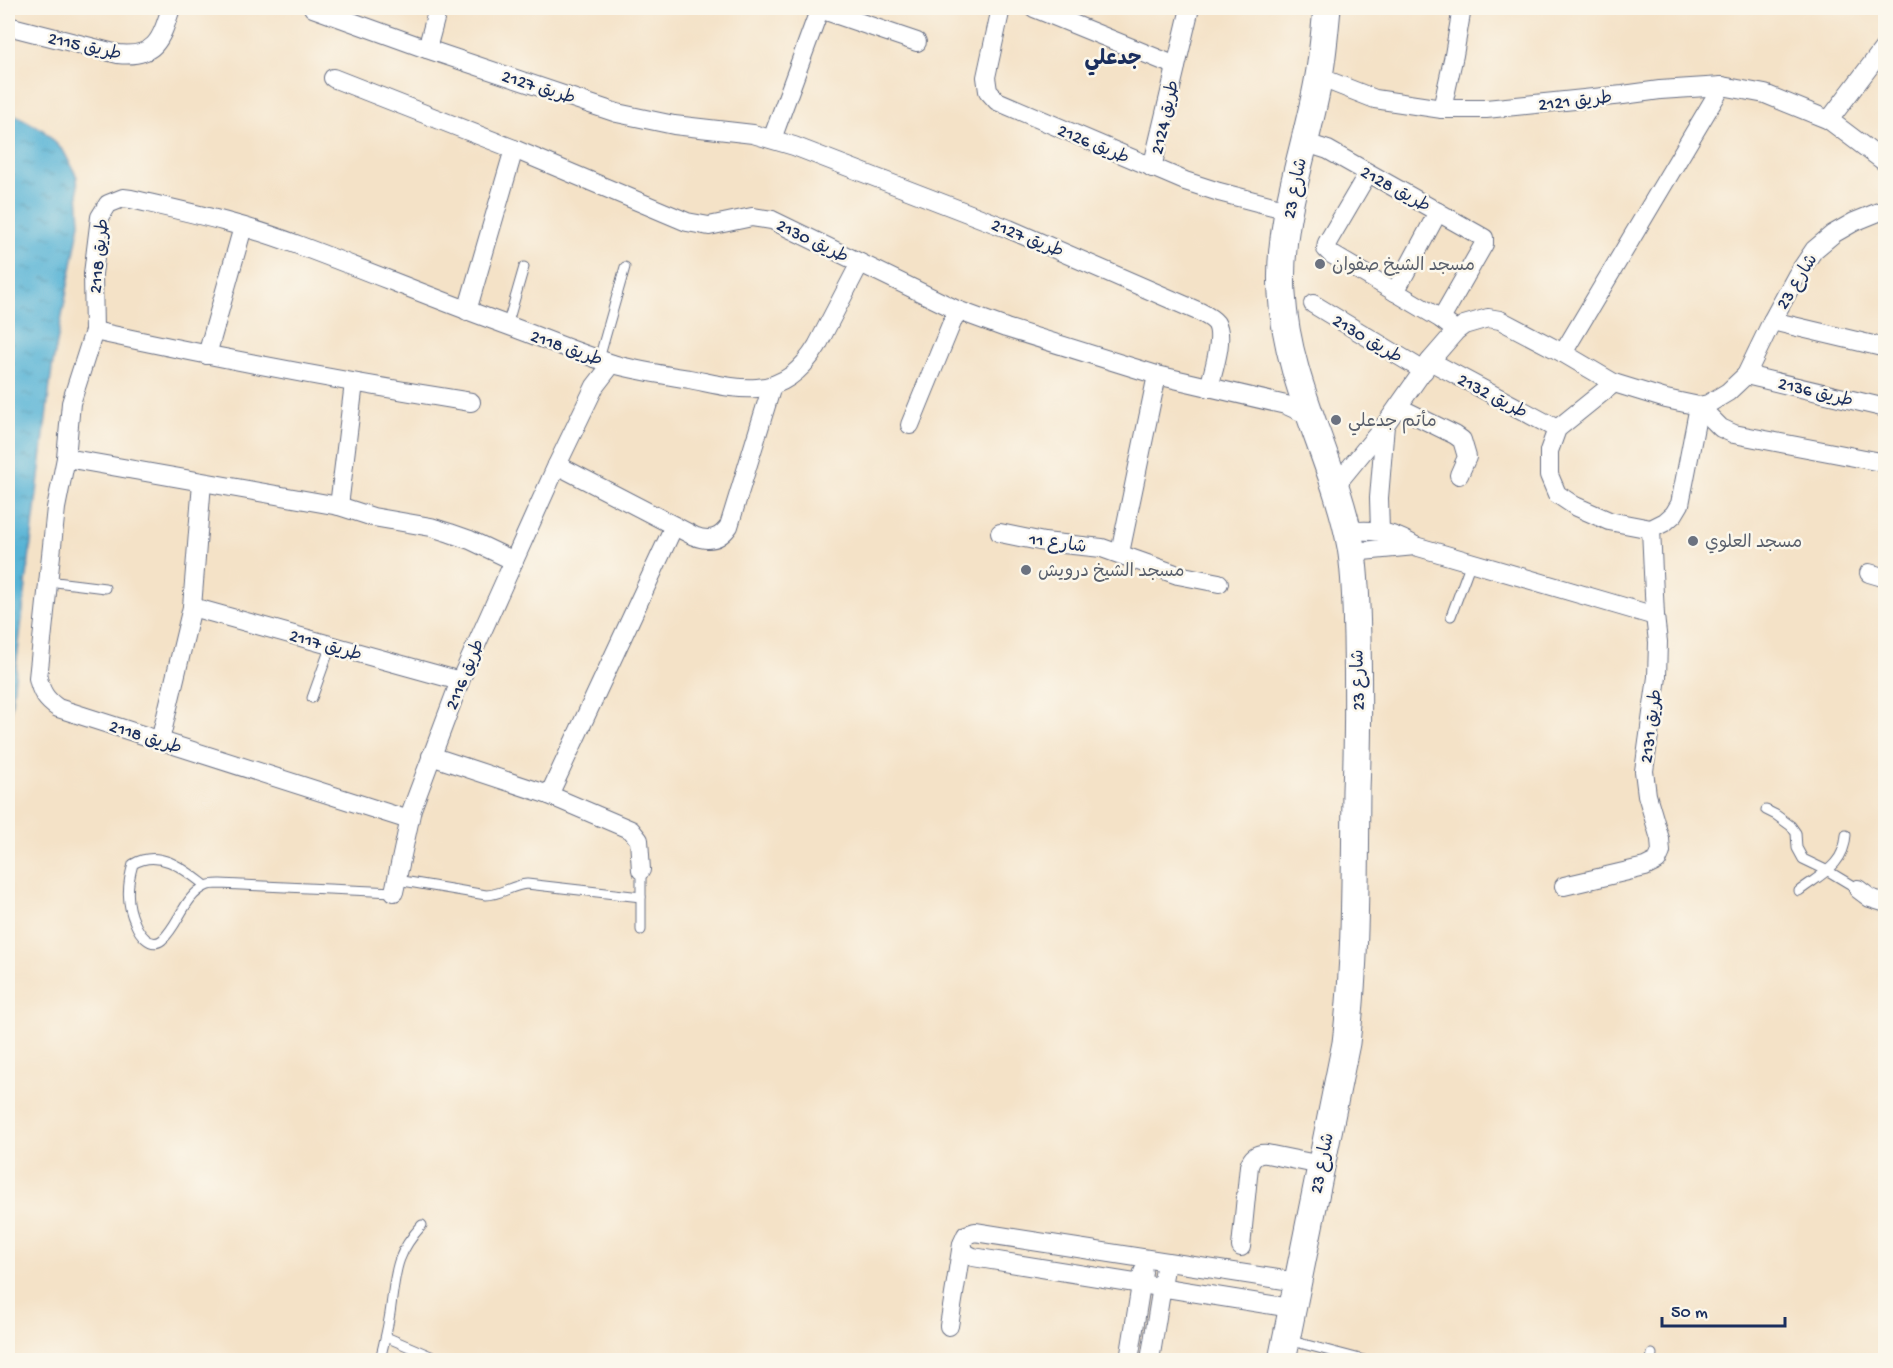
<svg xmlns="http://www.w3.org/2000/svg" width="1893" height="1368" viewBox="0 0 1893 1368" font-family="'Gochi Hand','Playpen Sans Arabic',sans-serif">
<defs>
<pattern id="water-ripples" width="26" height="14" patternUnits="userSpaceOnUse" patternTransform="scale(1.5)"><rect width="26" height="14" fill="#57b3d5"/><path d="M2 4q2-2 4 0t4 0M15 11q2-2 4 0t4 0" fill="none" stroke="#4792b0"/></pattern>
</defs>
<rect width="100%" height="100%" fill="#fbf7ec"/>
<filter id="ink" filterUnits="userSpaceOnUse"><feTurbulence type="fractalNoise" baseFrequency=".0167" numOctaves="2"/><feDisplacementMap in="SourceGraphic" scale="12" xChannelSelector="R" yChannelSelector="G"/><feConvolveMatrix kernelMatrix="1 2 1 2 8 2 1 2 1" color-interpolation-filters="sRGB"/></filter>
<filter id="wash" filterUnits="userSpaceOnUse"><feTurbulence type="fractalNoise" baseFrequency=".008" numOctaves="4" result="noise"/><feDisplacementMap in="SourceGraphic" scale="24" xChannelSelector="R" yChannelSelector="G"/><feGaussianBlur stdDeviation="1.35" result="paint"/><feColorMatrix in="noise" values="0 0 0 0 0 0 0 0 0 0 0 0 0 0 0 0 0 1.4 0 .05"/><feComposite in="paint" operator="in"/></filter>
<g filter="url(#wash)">
<rect width="100%" height="100%" fill="#f4e2c7"/>
<path fill="url(#water-ripples)" stroke="#39719a" stroke-width="1.5" d="M8,111L43,130L64,152L77,177L80,223L52,368L8,735Z"/>
</g>
<g filter="url(#ink)">
<g fill="none" stroke-linecap="round" stroke-linejoin="round">
<defs>
<g id="lane">
<path d="M507,326L524,267"/>
<path d="M599,359L625,267"/>
<path d="M48,581L105,588"/>
<path d="M1451,616L1471,562"/>
<path d="M312,698L331,645"/>
<path d="M1766,810L1776,815L1791,826L1796,833L1797,848L1803,859L1828,871L1858,889"/>
<path d="M397,880L486,895C501,895 512,885 527,884L641,897"/>
<path d="M206,886C185,870 160,848 133,864C127,885 126,903 135,923C139,933 150,949 162,940C179,925 184,896 206,886C210,884 216,884 220,884L394,892"/>
<path d="M1799,891C1821,874 1844,866 1846,835"/>
<path d="M641,930V870"/>
<path d="M386,1337L440,1360"/>
<path d="M1288,1340L1364,1360"/>
<path d="M380,1360C384,1342 389,1324 391,1306C396,1269 396,1254 422,1225"/>
<path d="M1651,1360L1652,1354"/>
</g>
<g id="street">
<path d="M313,8L427,49L617,113L674,125L753,134L794,146L1009,229L1200,312C1206,315 1212,318 1216,323C1225,337 1213,371 1209,388"/>
<path d="M817,8L917,42"/>
<path d="M1001,8L986,77L988,91L997,101L1185,181L1219,192L1288,210"/>
<path d="M1034,8L1176,66"/>
<path d="M8,26L118,54C156,58 161,39 171,8"/>
<path d="M427,49L438,8"/>
<path d="M1319,77L1375,99L1442,109H1486L1623,95L1660,90L1722,86L1765,94L1829,120L1886,163"/>
<path d="M333,78L514,149L687,222L709,226L752,217L772,220L957,310L1006,328L1157,375L1286,405L1310,416"/>
<path d="M1442,109L1454,55L1462,8"/>
<path d="M1829,120L1886,45"/>
<path d="M772,139L820,8"/>
<path d="M1303,142L1328,150L1484,238V244L1441,319"/>
<path d="M1152,168L1190,8"/>
<path d="M1368,173L1327,243L1326,249L1331,254L1441,319L1450,326"/>
<path d="M1395,292L1438,212"/>
<path d="M1313,304L1424,371"/>
<path d="M467,311L514,149"/>
<path d="M1772,321L1886,348"/>
<path d="M94,331C219,358 344,382 471,402"/>
<path d="M1563,353L1722,86"/>
<path d="M207,355L243,227"/>
<path d="M1430,361L1557,429"/>
<path d="M1746,375L1886,408"/>
<path d="M1614,383L1557,429L1549,451V475L1557,494L1575,506L1609,521L1651,529L1665,522L1674,514L1680,504L1699,406"/>
<path d="M1699,406L1721,428L1734,434L1886,463"/>
<path d="M1398,407L1455,435L1462,440L1467,457L1459,475"/>
<path d="M910,425L957,310"/>
<path d="M66,458L339,506L373,517L431,527L450,533L470,540L514,561"/>
<path d="M557,465L694,536C709,542 720,539 729,526L772,386"/>
<path d="M1335,486L1385,425"/>
<path d="M339,506L354,383"/>
<path d="M1380,531L1379,498L1385,425L1430,361L1456,331L1464,325L1488,318L1500,320L1563,353L1614,383L1666,399L1699,406L1708,404L1728,392L1746,375L1772,321L1797,275L1814,250L1833,234L1854,222L1886,209"/>
<path d="M1348,532C1373,528 1394,532 1415,546L1655,616"/>
<path d="M1000,533L1044,542L1102,548L1178,575L1219,583"/>
<path d="M1352,552L1415,546"/>
<path d="M1120,553L1157,375"/>
<path d="M1869,573L1886,578"/>
<path d="M192,607L460,681"/>
<path d="M160,741L192,607L202,483"/>
<path d="M431,756L549,795L631,830L639,840L641,870"/>
<path d="M549,795L674,526"/>
<path d="M409,820L58,708C46,700 41,692 38,678L56,508L66,458L71,403L94,331L93,274L100,217L108,204L123,198L131,199C187,212 244,224 298,245C371,272 442,302 515,328C547,340 580,354 613,364C638,371 664,375 689,379C711,383 735,390 757,388C785,386 803,369 817,346L860,263"/>
<path d="M1564,886L1645,867L1657,861L1661,852L1660,839L1647,795L1644,771L1657,677L1658,642L1655,616L1651,529"/>
<path d="M1858,889L1870,898L1886,903"/>
<path d="M394,892L412,809L460,681L557,465L595,386L612,364"/>
<path d="M1241,1247L1249,1166C1252,1157 1257,1153 1267,1154L1321,1165"/>
<path d="M1291,1308L973,1257L965,1253L962,1244L966,1235L975,1232L1297,1282"/>
<path d="M949,1326L962,1244"/>
<path d="M1129,1360L1143,1272"/>
<path d="M1150,1360L1166,1262"/>
</g>
<path id="secondary" d="M1282,1360L1346,1043C1356,960 1355,875 1356,790C1358,739 1358,688 1357,637C1356,607 1356,577 1351,547C1335,460 1287,385 1282,294C1277,219 1307,148 1319,76C1323,53 1325,30 1327,8"/>
</defs>
<use href="#lane" stroke="#676e83" stroke-width="11"/>
<use href="#street" stroke="#676e83" stroke-width="20"/>
<use href="#secondary" stroke="#676e83" stroke-width="29"/>
<use href="#lane" stroke="#fff" stroke-width="9"/>
<use href="#street" stroke="#fff" stroke-width="18"/>
<use href="#secondary" stroke="#fff" stroke-width="27"/>
</g>
</g>
<g fill="#6b7280" stroke="#fbf7ec" stroke-width="2">
<circle cx="1320" cy="264" r="6"/>
<circle cx="1336" cy="420" r="6"/>
<circle cx="1693" cy="541" r="6"/>
<circle cx="1026" cy="570" r="6"/>
</g>
<g text-anchor="middle" stroke-width="5" stroke-linejoin="round" paint-order="stroke">
<g font-size="18" fill="#1b2f5e" stroke="#fbf7ec">
<text transform="translate(85 45) rotate(13)" y="6">طريق 2115</text>
<text transform="translate(539 86) rotate(18)" y="6">طريق 2127</text>
<text transform="translate(1575 100) rotate(-6)" y="6">طريق 2121</text>
<text transform="translate(1164 117) rotate(-77)" y="6">طريق 2124</text>
<text transform="translate(1094 143) rotate(23)" y="6">طريق 2126</text>
<text transform="translate(1294 188) rotate(-78)" y="6">شارع 23</text>
<text transform="translate(1396 188) rotate(29)" y="6">طريق 2128</text>
<text transform="translate(1028 237) rotate(22)" y="6">طريق 2127</text>
<text transform="translate(813 240) rotate(26)" y="6">طريق 2130</text>
<text transform="translate(98 256) rotate(-84)" y="6">طريق 2118</text>
<text transform="translate(1796 281) rotate(-58)" y="6">شارع 23</text>
<text transform="translate(1368 338) rotate(31)" y="6">طريق 2130</text>
<text transform="translate(567 347) rotate(20)" y="6">طريق 2118</text>
<text transform="translate(1816 391) rotate(14)" y="6">طريق 2136</text>
<text transform="translate(1493 395) rotate(28)" y="6">طريق 2132</text>
<text transform="translate(1058 542) rotate(8)" y="6">شارع 11</text>
<text transform="translate(326 644) rotate(16)" y="6">طريق 2117</text>
<text transform="translate(464 674) rotate(-67)" y="6">طريق 2116</text>
<text transform="translate(1357 680) rotate(-91)" y="6">شارع 23</text>
<text transform="translate(1650 726) rotate(-82)" y="6">طريق 2131</text>
<text transform="translate(146 736) rotate(18)" y="6">طريق 2118</text>
<text transform="translate(1321 1163) rotate(-78)" y="6">شارع 23</text>
</g>
<g font-size="18" fill="#5b616d" stroke="#fbf7ec" text-anchor="start">
<text x="1332" y="270">مسجد الشيخ صفوان</text>
<text x="1348" y="426">مأتم جدعلي</text>
<text x="1705" y="547">مسجد العلوي</text>
<text x="1038" y="576">مسجد الشيخ درويش</text>
</g>
<g font-size="21" font-weight="bold" fill="#1b2f5e" stroke="#fbf7ec">
<text x="1113" y="64">جدعلي</text>
</g>
</g>
<rect width="1893" height="1368" fill="none" stroke="#fbf7ec" stroke-width="30"/>
<path d="M1662 1317v9h123v-9" fill="none" stroke="#1b2f5e" stroke-width="3"/>
<text x="1671" y="1317" font-size="18" fill="#1b2f5e" stroke="#fbf7ec" stroke-width="4.5" paint-order="stroke">50 m</text>
</svg>
